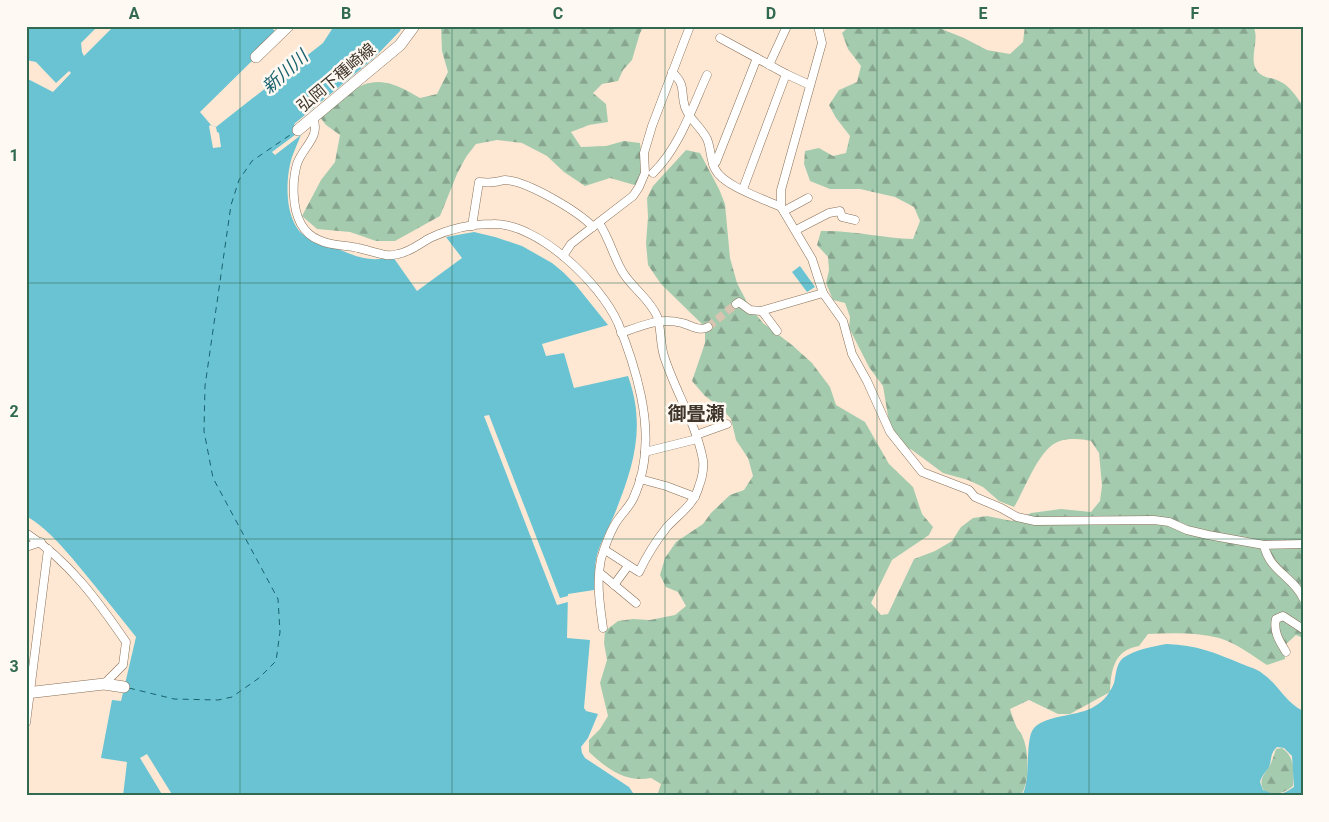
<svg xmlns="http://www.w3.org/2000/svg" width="1329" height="822" viewBox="0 0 1329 822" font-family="Roboto,'Noto Sans JP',sans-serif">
<defs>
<pattern id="forest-firs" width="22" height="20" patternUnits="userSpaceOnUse" patternTransform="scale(1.25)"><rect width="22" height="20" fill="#a5cbaf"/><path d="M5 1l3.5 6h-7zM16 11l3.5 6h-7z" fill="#88a68f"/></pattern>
</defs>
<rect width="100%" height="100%" fill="#fee8d3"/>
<g fill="url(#forest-firs)">
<path d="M441,26H644L640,33L632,60L623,70L618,81L602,84L593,93L606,104L608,122L589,125L571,132L581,147L606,146L624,141L640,143L643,171L638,186L610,178L585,186L564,172L547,156L522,143L497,140L476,144L466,157L457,174L440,216L395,241H376L350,232L317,229L302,216L321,180L335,162L340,135L326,125L319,116C360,85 370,67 420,98L437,94L448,72L442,51Z"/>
<path d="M849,26H934L964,38L987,50L1010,54L1023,42L1025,26H1253C1261,40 1247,59 1258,72C1264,79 1272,77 1279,81C1290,86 1296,96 1303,106V638L1296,635L1284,646L1285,659L1267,665C1253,656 1236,643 1219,638C1196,632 1172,633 1148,634L1139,646C1114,650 1111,670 1110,692L1070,714H1058L1029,700L1010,709C1012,715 1014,722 1017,728C1019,731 1022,734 1023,738C1029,751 1030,785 1020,796H657L661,784L651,778C626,783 607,769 589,752V740L600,729L608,716L600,683L607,660L604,643L605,631L618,621L633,619L650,620L675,615L686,606L678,592L666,587L660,575L665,558L676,542L703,524L711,513L730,495L744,490L753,476L748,458L736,440L731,419L722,409L705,396L692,381L705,343V327L661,284L648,265L646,243L648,217L647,198L653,186L686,150L700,153L719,189L725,204L730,258L737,283L749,306L763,323L792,345L812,363L830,387L836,405L865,422L889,464L913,487L922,514L933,527L929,535L892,560L871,603L881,615L888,614L914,559L935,551L952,541L961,527L973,518L987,516L1012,521L1031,513L1061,509L1091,512L1100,501L1102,486L1099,453L1091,441C1082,439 1070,438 1060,441C1039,447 1025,490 1014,507L999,501L983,487L968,480L943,473L912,450L894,441L889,422L883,386L869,367L849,328L850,317L845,303L833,300L826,283L829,270L828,257L817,245L821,231C852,230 882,238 913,239L920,221L914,207L895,197L860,189H830L810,181L804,164L805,151L819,148L833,156L846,153L850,136L836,118L829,105L839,90L857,82L861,66L848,49L842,33Z"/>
<path d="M1282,748C1295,757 1294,771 1293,786C1283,794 1277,795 1265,792C1257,781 1264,775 1270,765C1273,760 1274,754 1276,749Z"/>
</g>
<g fill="#6ac3d3" fill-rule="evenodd">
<path d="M26,26H98L81,43L82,52L84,56L114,26H229L233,30L238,26H270L276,32L257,56L200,112L211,125L216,127L323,43L334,26H402L400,31L373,59L294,124L301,135C298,142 295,149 292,157C285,179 284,221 305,236C314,242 327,245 338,249C360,258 369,262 393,257L417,291L462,258L446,237L474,232L495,237L522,246L552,263L563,272L575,284L608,325L542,344L546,356L564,353L574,388L628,376C646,426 634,465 615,513C609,527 601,541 597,555C594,566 595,579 594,590L568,594L567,638L590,640L584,708L586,711L598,714L588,738L581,747L582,753L585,758L629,787L635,796H173L147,754L140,758L163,796H123L127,762L101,758L112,700L121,701L136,637C115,611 94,584 72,558C58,542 44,526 26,516V78L53,92L71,73L69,71L56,83L36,62L26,60Z"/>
<path d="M800,266L815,287L807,292L792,272Z"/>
<path d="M1167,644C1196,645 1216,653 1242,664C1249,667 1258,669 1263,674C1280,686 1284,701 1303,711V796H1022C1032,777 1024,740 1034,728C1047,714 1079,717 1095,706C1104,701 1110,693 1114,683C1116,675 1116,664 1123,658C1134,650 1154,646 1167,644ZM1277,747L1284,748L1292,756L1294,787C1282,795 1277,796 1263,790L1260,782C1262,775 1266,772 1269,767C1272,759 1270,753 1277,747Z"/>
</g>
<g fill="#fee8d3">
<path d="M211,125L216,127L217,132L219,133L221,147L213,148L209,126Z"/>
<path d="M299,132L301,135L275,155L272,152Z"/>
<path d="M489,415L560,598L568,596V602L557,605L484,416Z"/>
</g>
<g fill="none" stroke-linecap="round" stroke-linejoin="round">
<path stroke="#19626e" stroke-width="1" stroke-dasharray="6 5" stroke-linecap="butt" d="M129,688L174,699L218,700L232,697L259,678L276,661L280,632L278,599L213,478L204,431L205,386L231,205L239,180L252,161L293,133"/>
<path stroke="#d8c4b1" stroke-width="8" stroke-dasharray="8 4" stroke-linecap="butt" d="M708,327L736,304"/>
<defs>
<g id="street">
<path d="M720,38L786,74"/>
<path d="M769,65L787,26"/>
<path d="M672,72C687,86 680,92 685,107C689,119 701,127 707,139C711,148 710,159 715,169C723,186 764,199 781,207"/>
<path d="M313,117C321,138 303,146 297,164C292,181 292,208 301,224C305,231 311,237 319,240C330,246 346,245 358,248C367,250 376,253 386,255C390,256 394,255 398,254C410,252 419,244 430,238C449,229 472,224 493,224C538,223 600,283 618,323C627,345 636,372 641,396C648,430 648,467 633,499C628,509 619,516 614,526C609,535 604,549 601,559C596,582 600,606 603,628"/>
<path d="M713,164L716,162L757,58"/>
<path d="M653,173C679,148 692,108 707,75"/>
<path d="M743,189L786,74L810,85"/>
<path d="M784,211L808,198"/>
<path d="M599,223C609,238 613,255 622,271C631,287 649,298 657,316C661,325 660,344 664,356C675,391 696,423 703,460C704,468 702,478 699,486C694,505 679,514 667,527C656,541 646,557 639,572L605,550"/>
<path d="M472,226L479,182C484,182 489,183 494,182C498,182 502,180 505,180C527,181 578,211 593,227"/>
<path d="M796,230L829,213L840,211L842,217L855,220"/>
<path d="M563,256L571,244L581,236L633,196L639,187L645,173L644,153L652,126L690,26"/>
<path d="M823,293L843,321L852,354L867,381L890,432L922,472L969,490L975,497L1001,508L1017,517L1035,521L1154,520L1169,522L1187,530L1208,535L1264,545L1303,544"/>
<path d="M736,304L739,302L750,310L761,311L823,293L812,259L781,207V190L822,43L818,26"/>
<path d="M762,311L777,331"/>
<path d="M621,333C641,326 660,317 682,323C691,325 699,332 708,327"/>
<path d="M696,435L727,424"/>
<path d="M645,452L697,439"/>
<path d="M640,479L666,486L695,497"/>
<path d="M26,533C69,561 98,601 126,642L123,665L104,684"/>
<path d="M1264,545C1269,571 1293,576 1303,598"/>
<path d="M26,547L41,542"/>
<path d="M600,573L636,603"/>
<path d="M614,585L628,566"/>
<path d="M1286,652C1280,642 1273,632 1276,619L1283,616L1303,629"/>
<path d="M26,723L48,549"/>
</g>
<g id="secondary">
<path d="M256,57L288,26"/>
<path d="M298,130L400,45L414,26"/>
<path d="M26,693L104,684L124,687"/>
</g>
</defs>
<use href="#street" stroke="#887058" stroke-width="9"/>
<use href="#secondary" stroke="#887058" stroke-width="12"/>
<use href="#street" stroke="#fff" stroke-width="8"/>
<use href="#secondary" stroke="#fff" stroke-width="11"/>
</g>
<path fill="none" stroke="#326951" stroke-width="1" stroke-opacity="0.55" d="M240,26V796M452,26V796M665,26V796M877,26V796M1089,26V796M26,283H1303M26,539H1303"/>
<g text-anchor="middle" stroke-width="5" stroke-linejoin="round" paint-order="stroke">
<g font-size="16" fill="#3f352a" stroke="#fef9f3">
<text transform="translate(336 77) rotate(-40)" y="6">弘岡下種崎線</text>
</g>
<g font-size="18" font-style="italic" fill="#19626e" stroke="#fef9f3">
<text transform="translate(285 72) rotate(-42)" y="6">新川川</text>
</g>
<g font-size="19" font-weight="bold" fill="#3f352a" stroke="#fef9f3">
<text x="696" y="420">御畳瀬</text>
</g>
</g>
<rect width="1329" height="822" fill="none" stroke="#fef9f3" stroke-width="55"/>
<rect x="28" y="28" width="1274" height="766" fill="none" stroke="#326951" stroke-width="2"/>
<g font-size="16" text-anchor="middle" font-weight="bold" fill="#326951">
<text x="134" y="19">A</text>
<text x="346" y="19">B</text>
<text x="558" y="19">C</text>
<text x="771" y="19">D</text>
<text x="983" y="19">E</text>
<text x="1195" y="19">F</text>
<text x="14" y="161">1</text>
<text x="14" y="417">2</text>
<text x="14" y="672">3</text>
</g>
</svg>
